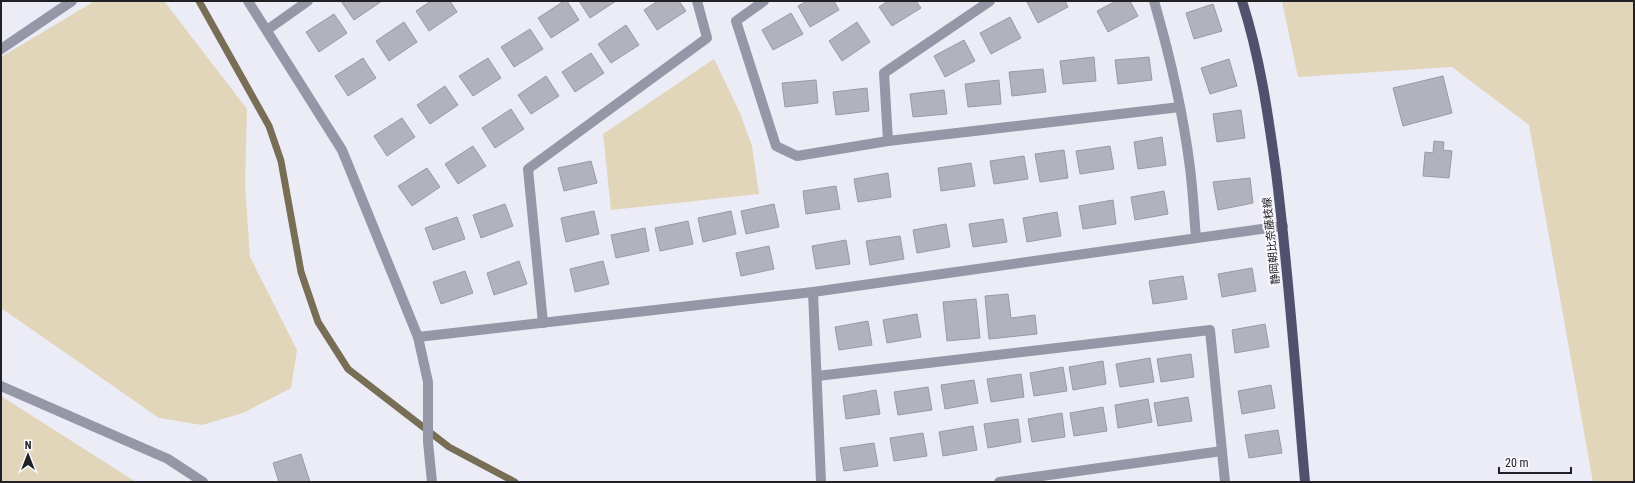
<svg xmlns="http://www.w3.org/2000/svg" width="1635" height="483" viewBox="0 0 1635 483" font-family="'Roboto Condensed','Noto Sans JP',sans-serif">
<rect width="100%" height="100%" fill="#ebecf6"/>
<g fill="#e1d5ba">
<path d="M95,1H164L247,109L245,185L250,257L297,350L291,388L243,413L202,425L159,418L1,308V57Z"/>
<path d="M1282,1H1634V482H1593L1529,125L1452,67L1298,77Z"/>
<path d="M714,59L740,113L752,146L759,194L611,210L603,134Z"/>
<path d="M1,396L136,482H1Z"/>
</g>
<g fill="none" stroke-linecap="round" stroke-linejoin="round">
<path stroke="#786d55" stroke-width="7" d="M199,1L269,126L281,161L301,272L318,322L348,369L449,447L515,482"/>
</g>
<g fill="#b1b2bc" stroke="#999aa4">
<path d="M341,1H382L354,20Z"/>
<path d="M431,1H450L457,12L429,31L416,11Z"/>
<path d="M564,1H567L579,20L551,38L538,18Z"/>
<path d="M579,1H616L590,18Z"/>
<path d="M658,1H679L686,11L657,30L644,10Z"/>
<path d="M807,1H834L839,10L810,27L798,6Z"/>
<path d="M888,1H916L921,8L892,26L879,7Z"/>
<path d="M1029,1H1065L1068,7L1038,23L1027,2Z"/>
<path d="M1116,1H1130L1138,16L1108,32L1097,11Z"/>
<path d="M1213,4L1222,31L1194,39L1186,13Z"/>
<path d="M791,13L803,34L773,50L762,30Z"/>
<path d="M334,14L347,33L319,52L306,32Z"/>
<path d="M1010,17L1021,38L991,54L980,33Z"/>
<path d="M404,22L417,42L389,61L376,41Z"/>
<path d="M857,22L870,42L842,61L829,41Z"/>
<path d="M626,25L639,45L611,63L598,44Z"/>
<path d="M530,29L543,49L514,67L501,47Z"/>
<path d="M964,40L975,61L945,77L934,56Z"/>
<path d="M591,53L604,73L575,92L562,72Z"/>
<path d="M1094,57L1096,81L1063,84L1060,61Z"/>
<path d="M1149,57L1152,80L1118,84L1115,60Z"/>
<path d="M363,58L376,78L348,96L335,76Z"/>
<path d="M488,58L501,78L473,96L459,76Z"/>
<path d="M1229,59L1237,86L1210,94L1201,68Z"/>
<path d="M1043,69L1046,92L1012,96L1009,72Z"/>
<path d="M546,76L559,96L531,114L518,95Z"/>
<path d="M1443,76L1452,113L1403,126L1393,88Z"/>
<path d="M816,80L818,103L785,107L782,83Z"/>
<path d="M999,80L1001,104L968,107L965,84Z"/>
<path d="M445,86L458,105L430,124L417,105Z"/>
<path d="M867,88L869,111L836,115L833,92Z"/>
<path d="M944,90L947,114L913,117L910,94Z"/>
<path d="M511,109L524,129L495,148L482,128Z"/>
<path d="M1241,110L1245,138L1217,142L1213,114Z"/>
<path d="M402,118L415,137L387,156L374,136Z"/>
<path d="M1162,137L1166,165L1138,169L1134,142Z"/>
<path d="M1434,141L1444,142L1443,150L1452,151L1449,178L1423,176L1425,152L1433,153Z"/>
<path d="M473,146L486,166L458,184L445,164Z"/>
<path d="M1110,146L1114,169L1080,174L1076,151Z"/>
<path d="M1064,150L1068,178L1040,182L1035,154Z"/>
<path d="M1024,156L1028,179L994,184L990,161Z"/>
<path d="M591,161L597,183L564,191L558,168Z"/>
<path d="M971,163L975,186L941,191L938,168Z"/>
<path d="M427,168L440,187L412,206L398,186Z"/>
<path d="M888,173L891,197L858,202L854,179Z"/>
<path d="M1250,178L1253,203L1218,210L1213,182Z"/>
<path d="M836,186L840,209L806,214L803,191Z"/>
<path d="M1164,191L1168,214L1135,220L1131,197Z"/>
<path d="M1113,200L1116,224L1083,229L1079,206Z"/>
<path d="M505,204L513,226L481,238L473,215Z"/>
<path d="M774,204L779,227L746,234L741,211Z"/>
<path d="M594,211L599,234L566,242L561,218Z"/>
<path d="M731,211L736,234L703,242L698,218Z"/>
<path d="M1057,212L1061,236L1027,242L1023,218Z"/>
<path d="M457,217L465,239L433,250L425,228Z"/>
<path d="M1003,219L1007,242L973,247L969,224Z"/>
<path d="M688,221L693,244L660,251L655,228Z"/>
<path d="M946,224L950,247L917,253L913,230Z"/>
<path d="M645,228L649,251L616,258L611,235Z"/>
<path d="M900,236L904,259L870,265L866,241Z"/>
<path d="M846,240L850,264L816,269L812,246Z"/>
<path d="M769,246L774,269L741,276L736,253Z"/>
<path d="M519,261L527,284L494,295L487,273Z"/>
<path d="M603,261L609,284L575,292L570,269Z"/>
<path d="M1252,268L1256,291L1222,297L1218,274Z"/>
<path d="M465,271L473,293L441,304L433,282Z"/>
<path d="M1183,276L1187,299L1153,304L1149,281Z"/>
<path d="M1008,294L1011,318L1035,315L1037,334L989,339L985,296Z"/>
<path d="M976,299L980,338L947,341L943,302Z"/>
<path d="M917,314L921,337L887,343L883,320Z"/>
<path d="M868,321L872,345L839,350L835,327Z"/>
<path d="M1265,324L1269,347L1235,353L1232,330Z"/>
<path d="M1191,354L1194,377L1161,382L1157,359Z"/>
<path d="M1150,358L1154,382L1120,387L1116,364Z"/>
<path d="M1103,361L1106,384L1073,390L1069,367Z"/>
<path d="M1063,367L1067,391L1034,396L1030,373Z"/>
<path d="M1021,374L1024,397L991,402L987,379Z"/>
<path d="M974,380L978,403L945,409L941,385Z"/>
<path d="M1271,385L1275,408L1242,414L1238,391Z"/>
<path d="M928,387L932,410L898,415L894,392Z"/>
<path d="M876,390L880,414L846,419L843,396Z"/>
<path d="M1188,397L1192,421L1158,426L1154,403Z"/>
<path d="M1148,399L1152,422L1118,428L1115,405Z"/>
<path d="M1103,407L1107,431L1074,436L1070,413Z"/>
<path d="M1062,413L1065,437L1032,442L1028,419Z"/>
<path d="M1018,419L1021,442L988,448L984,424Z"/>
<path d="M973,426L977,450L943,456L939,432Z"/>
<path d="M1278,430L1282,453L1249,458L1245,435Z"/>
<path d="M923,433L927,456L894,461L890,438Z"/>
<path d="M874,443L878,466L844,471L840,448Z"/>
<path d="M301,454L310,482H279L273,463Z"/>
</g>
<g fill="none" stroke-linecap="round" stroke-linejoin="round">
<g stroke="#9597a7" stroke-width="10">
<path d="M248,1L342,150L418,337L428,382V442L432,482"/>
<path d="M764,1L736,21L776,146L797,156L888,141L1180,107"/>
<path d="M1154,1C1170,56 1183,112 1190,168C1193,191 1194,215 1196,238"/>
<path d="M267,30L308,1"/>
<path d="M1,49L72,1"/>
<path d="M888,141L884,73L990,1"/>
<path d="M813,292L821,482"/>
<path d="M543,323L528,169L707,38L697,1"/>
<path d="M418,337L813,292L1283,226"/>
<path d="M817,376L1210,330L1225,482"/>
<path d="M1,386L168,459L203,482"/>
<path d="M999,482L1222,451"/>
</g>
<path stroke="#4f516d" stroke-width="10" d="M1242,1C1260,57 1268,114 1276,172C1289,275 1296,379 1305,482"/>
</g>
<g text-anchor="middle" stroke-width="3.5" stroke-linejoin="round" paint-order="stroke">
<g font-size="11" fill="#212125" stroke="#f9f9fe">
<text transform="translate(1271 241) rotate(-96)" y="4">静岡朝比奈藤枝線</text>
</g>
</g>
<rect width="1635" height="483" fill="none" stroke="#212125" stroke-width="4"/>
<g transform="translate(28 455)" stroke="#f9f9fe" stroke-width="3" paint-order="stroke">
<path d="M0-3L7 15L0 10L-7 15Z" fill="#212125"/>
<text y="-6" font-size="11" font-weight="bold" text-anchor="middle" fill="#212125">N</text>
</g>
<path d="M1499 467v6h72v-6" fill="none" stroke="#212125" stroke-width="2"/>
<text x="1505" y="467" font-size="12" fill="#212125" stroke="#f9f9fe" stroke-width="3" paint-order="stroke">20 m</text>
</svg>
